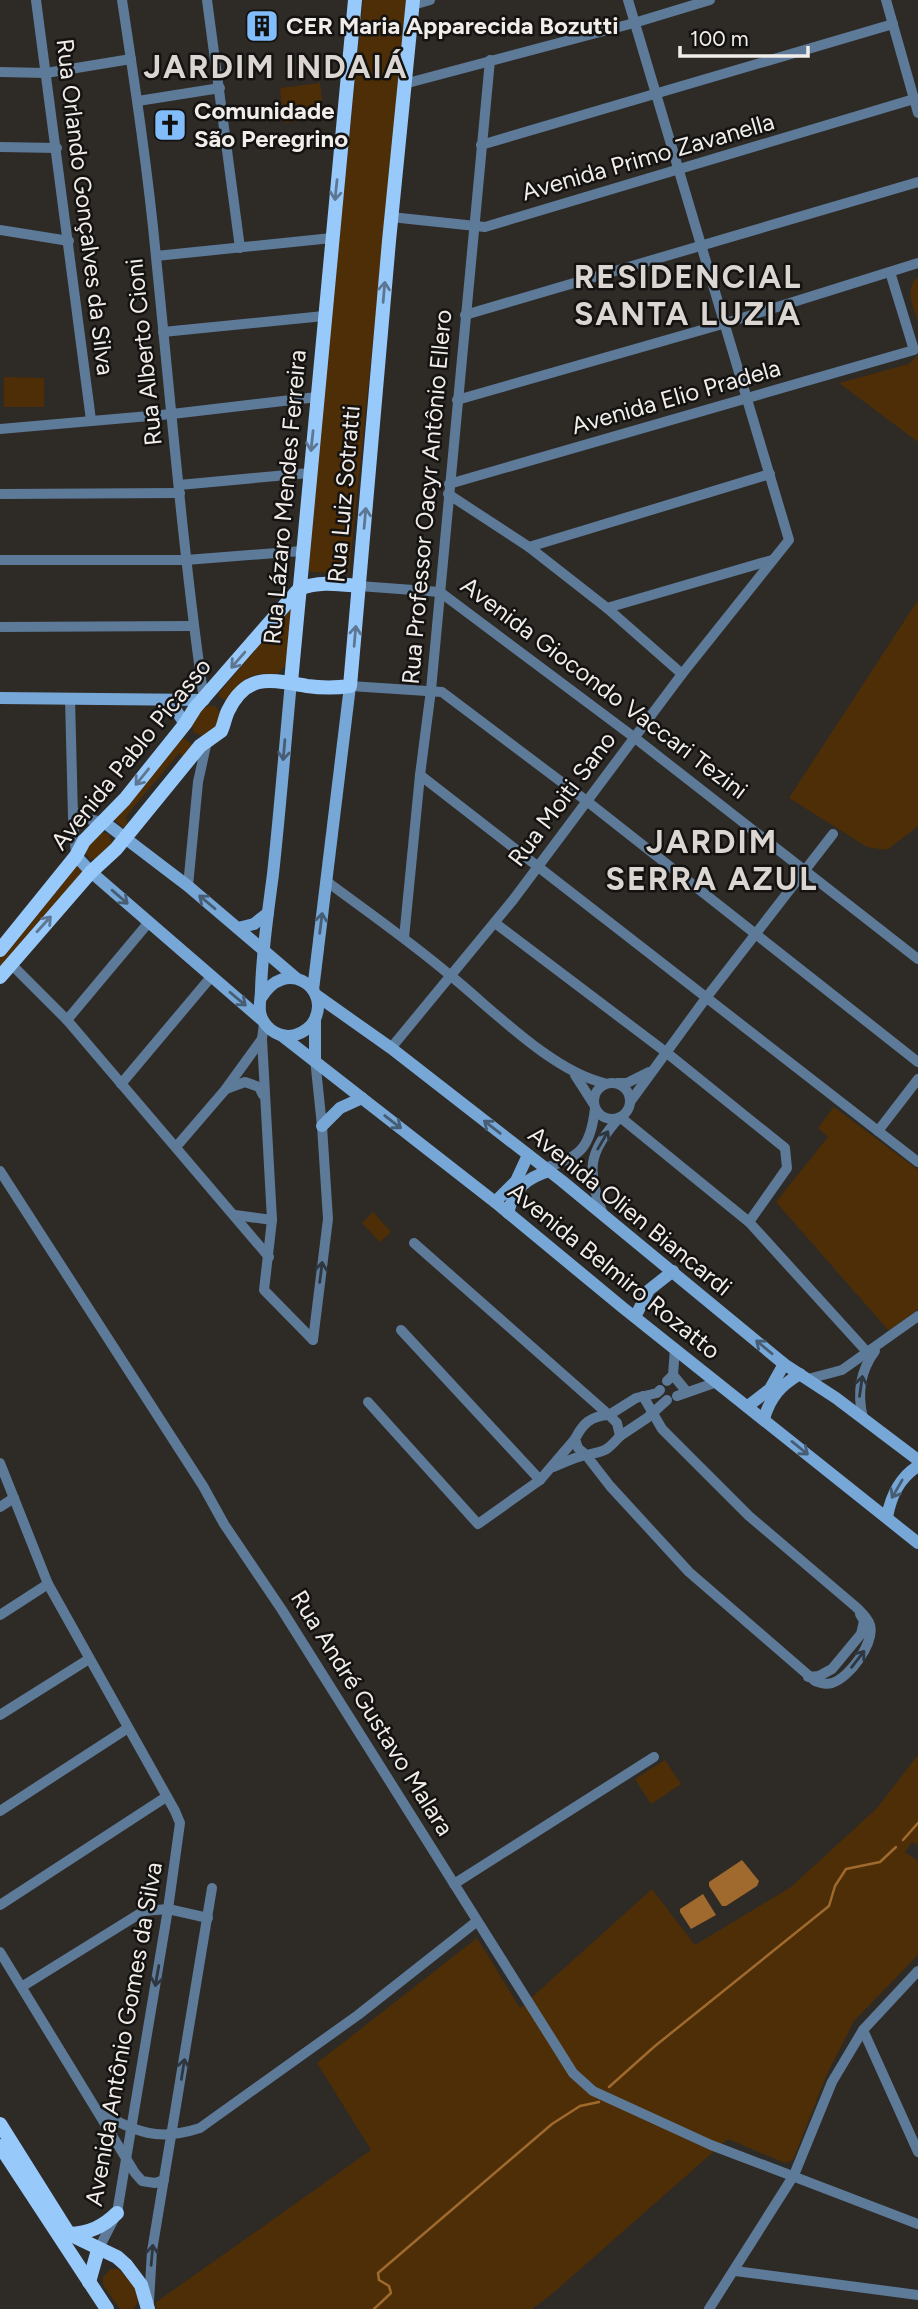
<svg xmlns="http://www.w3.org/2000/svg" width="918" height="2309" viewBox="0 0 918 2309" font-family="Figtree,sans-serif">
<rect width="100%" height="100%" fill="#2e2a26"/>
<g fill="#4e2e06">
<path d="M363,0H408L349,574L311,572L307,567Z"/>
<path d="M320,83L324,118L284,123L280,88Z"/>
<path d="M918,277V322C913,305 904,289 918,277Z"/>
<path d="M918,355V442L839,383L909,364Z"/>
<path d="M4,377L44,378V407H4Z"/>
<path d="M918,600V826L887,850L867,847L789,798Z"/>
<path d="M290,608L293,610L286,665L277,674C247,672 244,678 227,701L219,697V693Z"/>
<path d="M209,706H215L220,712L221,724L204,736L194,733L191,720L200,708Z"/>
<path d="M182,737L194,746L182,759L180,752L126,816L127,827H123L113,819Z"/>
<path d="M101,832L109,834L112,844L99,859H90L86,854L87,847Z"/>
<path d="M78,862L86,870L0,968V957Z"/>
<path d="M834,1107L918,1170V1309L889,1331L776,1202L828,1137L818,1128Z"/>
<path d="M373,1212L391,1232L380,1242L362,1223Z"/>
<path d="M918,1755V1845L912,1842L905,1852L918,1861V1955L854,2021L827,2074L793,2160L785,2163L728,2139L552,2294L532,2309H156L155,2303L371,2150L317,2063L477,1938L520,2008L652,1889L695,1945L791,1887L877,1808Z"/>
<path d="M665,1760L681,1784L651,1804L635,1779Z"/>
<path d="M111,2269H119L135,2287L139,2301L133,2309H120L103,2285V2277Z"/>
</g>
<g fill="#a0692d">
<path d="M742,1860L759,1881L757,1886L726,1906H722L709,1886V1882Z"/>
<path d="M703,1894L716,1915L691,1929L680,1912V1909Z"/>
</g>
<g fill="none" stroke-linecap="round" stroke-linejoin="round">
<g stroke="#a0692d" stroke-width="2.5">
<path d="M903,1840L918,1823"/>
<path d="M609,2087L655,2046L829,1906L835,1886L846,1869L880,1862L896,1847"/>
<path d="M374,2309L391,2293L389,2286L379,2280L378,2273L552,2124L580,2106L599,2102"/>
</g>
<g stroke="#5d7a98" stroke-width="10">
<path d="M36,0L91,420"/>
<path d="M122,0C135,86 148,171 156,257C171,405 183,553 204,700"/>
<path d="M207,0L240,248"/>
<path d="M886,0L918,113"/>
<path d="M413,5L430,0"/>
<path d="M0,72L46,73L131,59"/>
<path d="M404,84L634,23L710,0"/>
<path d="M138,101L220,88"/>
<path d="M481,145L893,24"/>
<path d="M0,147L57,148"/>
<path d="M391,217L485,227L914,99"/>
<path d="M0,230L69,241"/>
<path d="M156,256L332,238"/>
<path d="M465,315L918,182"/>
<path d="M163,332L324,316"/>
<path d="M457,400L726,323L918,263"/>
<path d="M0,429L172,414L317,397"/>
<path d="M449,484L914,350L890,272"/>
<path d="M179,485L309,473"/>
<path d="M0,494L180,493"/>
<path d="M448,494L529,547L607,608L682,674"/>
<path d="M529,547L770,474"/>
<path d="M0,560H186L302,551"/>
<path d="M359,586L440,592L635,738L918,959"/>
<path d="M607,608L772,560"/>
<path d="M0,627L193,626"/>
<path d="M350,686L442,692L588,802L918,1062"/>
<path d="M70,698L73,817L76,856"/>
<path d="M420,775L918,1162"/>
<path d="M74,811L81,818L104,822"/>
<path d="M326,881C368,912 411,942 451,976C493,1010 552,1071 604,1083"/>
<path d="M188,886L198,782L207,741"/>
<path d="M495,923L667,1053L785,1148L787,1168L749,1222"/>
<path d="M404,938L420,775L431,690L490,60"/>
<path d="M11,964L67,1020L269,1257"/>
<path d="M67,1020L149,922"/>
<path d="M264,1023L262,1039L272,1220L264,1290L313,1340"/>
<path d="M391,1048L513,900L682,674L789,540L628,0"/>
<path d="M575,1075L593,1103"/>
<circle cx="612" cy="1101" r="18"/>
<path d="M618,1083H627L649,1072"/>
<path d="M121,1084L211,977"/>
<path d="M226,1089L245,1082L259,1087L263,1095"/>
<path d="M630,1102L706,998L833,834"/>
<path d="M878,1131L918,1079"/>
<path d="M176,1147L225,1090L262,1039"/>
<path d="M544,1168C581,1158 591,1146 595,1108"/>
<path d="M0,1171L203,1486L224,1524L282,1610L573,2073L593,2091L711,2145L918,2224"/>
<path d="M603,1214C586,1170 588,1152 620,1117L749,1222L868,1353"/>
<path d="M235,1215L272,1220"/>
<path d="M414,1243L609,1415L636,1398L657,1393L660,1390"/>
<path d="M401,1330L540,1480"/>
<path d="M313,1340L328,1219L322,1126L315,1059"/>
<path d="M673,1375L687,1392"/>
<path d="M808,1379L842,1370L918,1316"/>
<path d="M667,1381L673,1375L675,1348"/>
<path d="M677,1396L717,1382"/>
<path d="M368,1402L478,1524L540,1480L575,1439"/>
<path d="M863,1418C857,1394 860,1371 875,1351"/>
<path d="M620,1436L647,1418L667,1400"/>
<path d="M0,1463L48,1584L175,1811L180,1823L168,1909L117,2213L98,2250"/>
<path d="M553,1467C563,1463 575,1457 586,1455C605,1451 606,1452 620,1436L617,1423L609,1415C591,1416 583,1423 575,1439L578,1448L586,1455L610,1486L689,1572L815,1681C821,1683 826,1685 832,1683C849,1678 875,1643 870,1625C868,1618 861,1612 856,1607L749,1516L662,1429L643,1396"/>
<path d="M0,1507L14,1498"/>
<path d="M0,1615L48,1584"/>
<path d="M808,1677L819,1676L832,1669L861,1634L864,1621L860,1614"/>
<path d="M0,1715L89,1659"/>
<path d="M0,1811L128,1728"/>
<path d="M454,1884L654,1757"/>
<path d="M0,1905L166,1797"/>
<path d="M0,1952L135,2173L142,2181L155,2183L164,2180"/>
<path d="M23,1986L144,1911L168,1909L208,1918"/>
<path d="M863,2030L918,2152"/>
<path d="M99,2112C137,2132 157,2142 200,2128L358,2015L476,1922"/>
<path d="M735,2271L918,2295"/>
<path d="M149,2302L152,2251L212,1888"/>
<path d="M709,2309L794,2175L832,2082L863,2030L918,1971"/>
</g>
<g stroke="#77a7d7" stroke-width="12">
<path d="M0,698L204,700"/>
<path d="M163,701L172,704L185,724"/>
<path d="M104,822L188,886L296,978"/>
<path d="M76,856L91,872L262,1020"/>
<path d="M238,928L254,924L268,913"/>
<path d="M313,990L350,686"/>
<path d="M316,995L391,1048L562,1181L784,1364L836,1398L918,1460"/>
<path d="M261,998C285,957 330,987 315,1019C312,1026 303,1033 295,1035C281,1039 266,1030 261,1016C258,1008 261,999 261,990C262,951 268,913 273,874C280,810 285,746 291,682"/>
<path d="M281,1035L495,1202L622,1307L918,1543"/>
<path d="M315,1059V1020"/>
<path d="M322,1126L340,1108L362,1098"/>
<path d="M495,1202L516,1181L528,1155"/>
<path d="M508,1213C514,1189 526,1178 549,1171"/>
<path d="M635,1317L649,1290L673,1271"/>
<path d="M748,1406L770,1389L784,1364"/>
<path d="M764,1419C770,1397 781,1385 800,1374"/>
<path d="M887,1517C891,1496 899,1478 918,1466"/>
</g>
<g stroke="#98c9fb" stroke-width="14">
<path d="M291,682L355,0"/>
<path d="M0,950L76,856L84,841L125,799L185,724L195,708L299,589C319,581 338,584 359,586"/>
<path d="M0,977L91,872L116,849L200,746L221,731C224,725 225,717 228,711C247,672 271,680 307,686C321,688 336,688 350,686L389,241L413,0"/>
<path d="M0,2124L69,2234L117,2257L126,2265L141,2285L148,2309"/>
<path d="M0,2146L107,2309"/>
<path d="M69,2234C89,2233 103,2227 117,2213"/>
<path d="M89,2282L98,2250"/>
</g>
</g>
<defs><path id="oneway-shaft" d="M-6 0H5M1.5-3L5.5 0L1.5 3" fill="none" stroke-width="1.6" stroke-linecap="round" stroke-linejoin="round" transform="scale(1.75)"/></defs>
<g stroke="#5d7792">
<use href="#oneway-shaft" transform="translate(336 190) rotate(96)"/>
<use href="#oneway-shaft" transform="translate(384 292) rotate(-85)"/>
<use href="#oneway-shaft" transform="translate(312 441) rotate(96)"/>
<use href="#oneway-shaft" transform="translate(365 518) rotate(-85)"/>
<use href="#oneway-shaft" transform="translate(355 636) rotate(-85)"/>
<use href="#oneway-shaft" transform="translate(238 660) rotate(131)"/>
<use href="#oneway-shaft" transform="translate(142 777) rotate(129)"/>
<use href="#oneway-shaft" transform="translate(44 924) rotate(-48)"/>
</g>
<g stroke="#465d74">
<use href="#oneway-shaft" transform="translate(284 750) rotate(95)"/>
<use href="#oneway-shaft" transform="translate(120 897) rotate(41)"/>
<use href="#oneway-shaft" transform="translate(207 902) rotate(-140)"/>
<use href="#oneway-shaft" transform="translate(321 923) rotate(-83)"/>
<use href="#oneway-shaft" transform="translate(238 999) rotate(40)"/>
<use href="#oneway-shaft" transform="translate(393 1122) rotate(38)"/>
<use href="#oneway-shaft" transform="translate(492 1127) rotate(-142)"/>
<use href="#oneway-shaft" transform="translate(764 1347) rotate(-140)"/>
<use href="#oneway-shaft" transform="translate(800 1448) rotate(39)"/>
<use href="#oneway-shaft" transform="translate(897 1489) rotate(120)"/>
</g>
<g stroke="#2e3740">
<use href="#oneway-shaft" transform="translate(603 1140) rotate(-60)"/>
<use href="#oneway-shaft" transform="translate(321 1272) rotate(-83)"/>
<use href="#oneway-shaft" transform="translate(861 1386) rotate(-82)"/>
<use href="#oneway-shaft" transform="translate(858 1659) rotate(-52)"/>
<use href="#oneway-shaft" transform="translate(157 1976) rotate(100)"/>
<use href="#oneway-shaft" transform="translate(183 2069) rotate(-81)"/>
<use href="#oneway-shaft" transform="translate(152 2255) rotate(-85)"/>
</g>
<defs>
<symbol id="building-square" viewBox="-11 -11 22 22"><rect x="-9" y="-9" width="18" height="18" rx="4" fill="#80bdfa" stroke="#151311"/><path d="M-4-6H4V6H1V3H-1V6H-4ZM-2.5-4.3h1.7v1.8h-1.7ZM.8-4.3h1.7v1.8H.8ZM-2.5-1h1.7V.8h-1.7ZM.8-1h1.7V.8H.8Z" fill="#111"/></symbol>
<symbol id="church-square" viewBox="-11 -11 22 22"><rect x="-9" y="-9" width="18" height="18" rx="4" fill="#80bdfa" stroke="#151311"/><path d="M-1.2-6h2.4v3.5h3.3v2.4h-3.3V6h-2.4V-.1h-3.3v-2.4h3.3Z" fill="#111"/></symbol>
</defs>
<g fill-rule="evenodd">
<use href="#building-square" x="243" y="7" width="38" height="38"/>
<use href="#church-square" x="151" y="106" width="38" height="38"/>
</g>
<g text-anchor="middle" stroke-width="5" stroke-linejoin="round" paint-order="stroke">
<g font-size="24" font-weight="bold" fill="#f0edeb" stroke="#151311" text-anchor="start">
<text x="286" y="34">CER Maria Apparecida Bozutti</text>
<text x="194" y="119">Comunidade<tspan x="194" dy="28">São Peregrino</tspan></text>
</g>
<g font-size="24" fill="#f0edeb" stroke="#151311">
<text transform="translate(648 157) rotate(-16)" y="8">Avenida Primo Zavanella</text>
<text transform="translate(85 207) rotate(83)" y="8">Rua Orlando Gonçalves da Silva</text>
<text transform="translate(144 352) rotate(-96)" y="8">Rua Alberto Cioni</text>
<text transform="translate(676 397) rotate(-16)" y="8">Avenida Elio Pradela</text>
<text transform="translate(344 494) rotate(-85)" y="8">Rua Luiz Sotratti</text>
<text transform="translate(285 497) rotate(-85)" y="8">Rua Lázaro Mendes Ferreira</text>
<text transform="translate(427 497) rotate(-85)" y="8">Rua Professor Oacyr Antônio Ellero</text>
<text transform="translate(604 688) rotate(37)" y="8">Avenida Giocondo Vaccari Tezini</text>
<text transform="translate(131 754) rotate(-51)" y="8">Avenida Pablo Picasso</text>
<text transform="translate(562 799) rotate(-53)" y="8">Rua Moiti Sano</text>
<text transform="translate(630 1211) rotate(39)" y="8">Avenida Olien Biancardi</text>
<text transform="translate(614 1271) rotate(39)" y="8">Avenida Belmiro Rozatto</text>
<text transform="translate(372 1713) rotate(58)" y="8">Rua André Gustavo Malara</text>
<text transform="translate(124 2034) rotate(-80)" y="8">Avenida Antônio Gomes da Silva</text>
</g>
<g font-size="32" font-weight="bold" letter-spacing="2" fill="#dbd6d1" stroke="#151311">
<text x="276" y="78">JARDIM INDAIÁ</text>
<text x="688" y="288">RESIDENCIAL<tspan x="688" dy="37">SANTA LUZIA</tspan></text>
<text x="712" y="853">JARDIM<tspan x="712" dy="37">SERRA AZUL</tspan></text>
</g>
</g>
<path d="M680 46v10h128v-10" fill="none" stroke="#f0edeb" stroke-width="3.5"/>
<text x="690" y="46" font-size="21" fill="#f0edeb" stroke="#151311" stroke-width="5" paint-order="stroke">100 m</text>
</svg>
